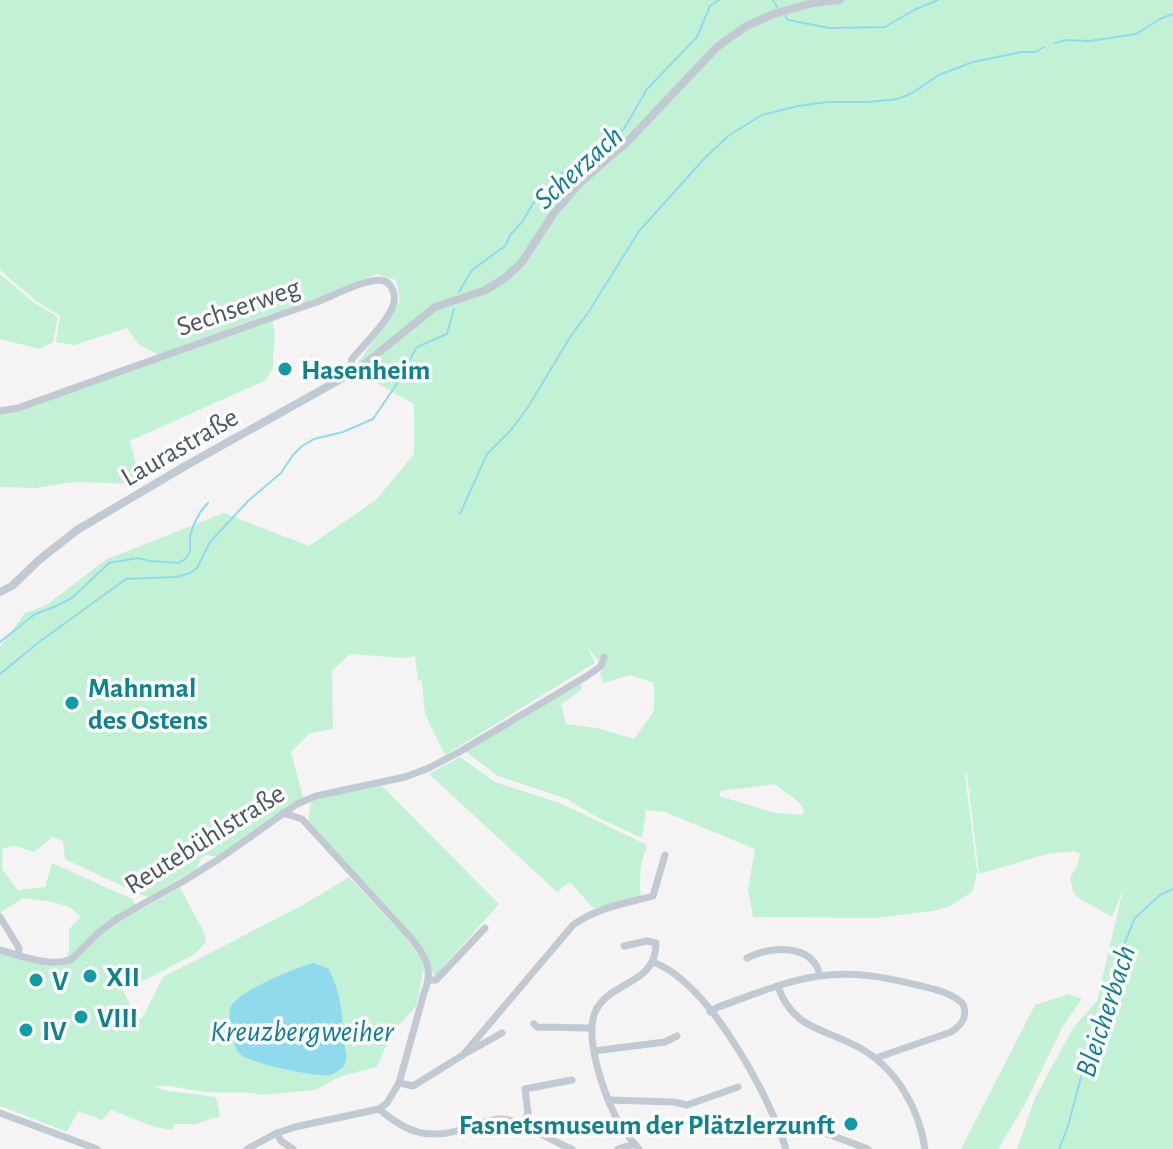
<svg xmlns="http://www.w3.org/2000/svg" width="1173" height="1149" viewBox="0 0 1173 1149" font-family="'Alegreya Sans',sans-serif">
<rect width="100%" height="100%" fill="#f5f3f3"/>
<g fill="#c3f1d5" fill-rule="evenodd">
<path d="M0,0H1173V1149H1017L1035,1098L1073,1028L1097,1001L1123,890L1112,917L1077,897L1073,892L1070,877L1077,867L1080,854L1074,851L1047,854L979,874L967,774L965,775L977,871L973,891L951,906L933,911L874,918L753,917L748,889L755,849L665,812L646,810L642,838L595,816L567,799L498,776L466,752L580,683L582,689L561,705L566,724L597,728L634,739L654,711V683L630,675L603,683L600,674L604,667L588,648L595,663L445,755L425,714L422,681L418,680L415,656L404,658L350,654L332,671L333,729L310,733L291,752L303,797L218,857L207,855L201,858L196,869L148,897L137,893L65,859L63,841L53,837L34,852L16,846L3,848L2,869L18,890L45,887L52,863L132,899L139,911L180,888L204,932L206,942L195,954L143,981L137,978L120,985L135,1014L142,1019L163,977L303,905L349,877L407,939L422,960L424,968L416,1006L391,1034L377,1067L341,1076L315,1090L261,1095C244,1090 227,1094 210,1092C191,1091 171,1084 153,1086L167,1091L216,1097L220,1116L196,1124H174L172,1130L152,1126L111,1110L102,1120L78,1111L67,1132L0,1106V950L18,955L66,961L69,949V929L81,917C69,901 41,901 23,898L0,913V647L25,613L45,606L107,559L224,513L309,546L376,500L414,454V404L373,381L358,363L400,301L396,280L376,274L328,296L270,314L159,355L138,344L127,328L74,345L56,342L60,316L35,300L0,270ZM775,784C785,793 798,798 804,810L802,815L776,813L719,796L721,791Z"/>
<path d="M0,274L33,302L58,317L53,342L40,349L0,339Z"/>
<path d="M272,317L275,338L273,354V368L266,380L130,441L141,484L74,482L36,488L0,487V411Z"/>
<path d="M460,757L495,782L560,803L647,845C641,862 638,878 641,896L627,903L593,908L570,882L557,892L429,774Z"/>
<path d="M382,786L499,904L434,977L429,961L308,821L311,803L316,799Z"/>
<path d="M1069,994L1082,999L1063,1026L1024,1106L998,1149H961L1035,1005Z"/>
</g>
<path fill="#90daee" d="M314,963L329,969C339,989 343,1012 343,1034C343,1044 349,1056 345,1064C343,1069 335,1073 330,1075C318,1078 251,1063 241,1055C235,1050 234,1041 233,1033C231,1026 228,1016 230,1009C233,993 299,966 314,963Z"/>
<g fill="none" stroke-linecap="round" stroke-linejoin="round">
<g stroke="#90daee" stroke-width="2">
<path d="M773,0L777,7"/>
<path d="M785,16L788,20L829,28L885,27L916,9L938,0"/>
<path d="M1055,43L1066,40L1090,41L1136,34L1160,19L1173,14"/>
<path d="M459,292L472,270L505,246L511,234L522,222L534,202L562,173L624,129L647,89L697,37L710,6L719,0"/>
<path d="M460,514L487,454L511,430L528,407L572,334L588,313L639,231L704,159L728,136L762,115L798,106L827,102H869L898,99L912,93L939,75L973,62L1022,52H1035L1044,47"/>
<path d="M0,642L35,614L54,607L72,598L109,563L138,558L150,561L179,563L185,559L190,552V536L194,524L201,511L208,503"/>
<path d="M0,674L39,642L126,579L176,577L190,573L197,568L210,542L249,500L281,473L293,455L302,446L314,439L343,432L373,419L394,388L417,347L447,334L454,309"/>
<path d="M1059,1149L1068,1126L1089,1047L1120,954L1135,918L1160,895L1173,889"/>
</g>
<g stroke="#c1cad2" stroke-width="7">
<path d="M0,411L18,408C117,373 215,337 314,303C330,298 375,272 388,283C394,289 396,298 393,306C388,321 363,346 352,359L350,367L352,373"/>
<path d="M0,917L19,948L18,955"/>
<path d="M624,946L647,941L656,943C656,985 612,980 596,1010C583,1036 604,1094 617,1119C622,1129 631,1140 639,1149"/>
<path d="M0,950C22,956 50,968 72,959L99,932L118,918L182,882L219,859L297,804L316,796L405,777L429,768L461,751L587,676L601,666L604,657"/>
<path d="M747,958C771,946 812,943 820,975"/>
<path d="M653,962C708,982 769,1094 786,1149"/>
<path d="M429,980H436L485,928"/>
<path d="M778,987C794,1030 824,1028 860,1048C896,1068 919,1108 925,1149"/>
<path d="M710,1012L718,1007C750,996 784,981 819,976C852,971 885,977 917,985C932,989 952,992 963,1004C968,1017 962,1025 951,1032L876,1058"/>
<path d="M534,1024L537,1027L592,1028"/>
<path d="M594,1051L665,1042L677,1036"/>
<path d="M468,1052L502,1033"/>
<path d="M399,1083L413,1086L463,1055L573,925C598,907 624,904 653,896L665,855"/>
<path d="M608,1100L674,1102L687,1105L738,1087"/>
<path d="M379,1109C407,1133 429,1141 466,1128C477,1124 490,1119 502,1119C525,1121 550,1141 572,1149"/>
<path d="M0,1113L97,1149"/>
<path d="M523,1125L528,1113L525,1089L572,1080"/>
<path d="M779,1128L793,1124H801L868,1149"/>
<path d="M277,1133L281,1141L293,1149"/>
<path d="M247,1149L277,1133L295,1127L379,1109L387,1103L399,1083L424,993C434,969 426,957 411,938L302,819L283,813"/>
<path d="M618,1149L634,1144"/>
</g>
<path stroke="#c1cad2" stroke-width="8" d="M0,592L12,586L39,560L77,530L187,465L357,370L435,307L486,290L505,278L522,262L554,213L580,183L628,141L717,47L745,27L773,14L813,3L840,0"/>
</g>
<g fill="#0f9aa8" stroke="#fff" stroke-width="3">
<circle cx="285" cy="369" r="8"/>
<circle cx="72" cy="703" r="8"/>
<circle cx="90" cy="976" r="8"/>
<circle cx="36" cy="980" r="8"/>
<circle cx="81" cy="1017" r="8"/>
<circle cx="26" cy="1030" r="8"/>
<circle cx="851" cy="1124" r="8"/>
</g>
<g text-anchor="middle" stroke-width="7" stroke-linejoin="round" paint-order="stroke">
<g font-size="28" fill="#4a5661" stroke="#fff">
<text transform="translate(238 306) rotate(-19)" y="10">Sechserweg</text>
<text transform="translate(179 446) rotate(-30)" y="10">Laurastraße</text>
<text transform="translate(204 838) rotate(-32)" y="10">Reutebühlstraße</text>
</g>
<g font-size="28" font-weight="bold" fill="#0d838f" stroke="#fff" text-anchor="start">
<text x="301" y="379">Hasenheim</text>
<text x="88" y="697">Mahnmal<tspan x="88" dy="32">des Ostens</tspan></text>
<text x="106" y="986">XII</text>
<text x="52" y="990">V</text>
<text x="97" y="1027">VIII</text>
<text x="42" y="1040">IV</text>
<text x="835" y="1134" text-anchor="end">Fasnetsmuseum der Plätzlerzunft</text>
</g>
<g font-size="30" font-style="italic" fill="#0c7c9b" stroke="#fff">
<text transform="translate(578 167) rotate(-42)" y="10">Scherzach</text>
<text transform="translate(1105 1011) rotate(-72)" y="10">Bleicherbach</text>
<text x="302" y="1041">Kreuzbergweiher</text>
</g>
</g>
</svg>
